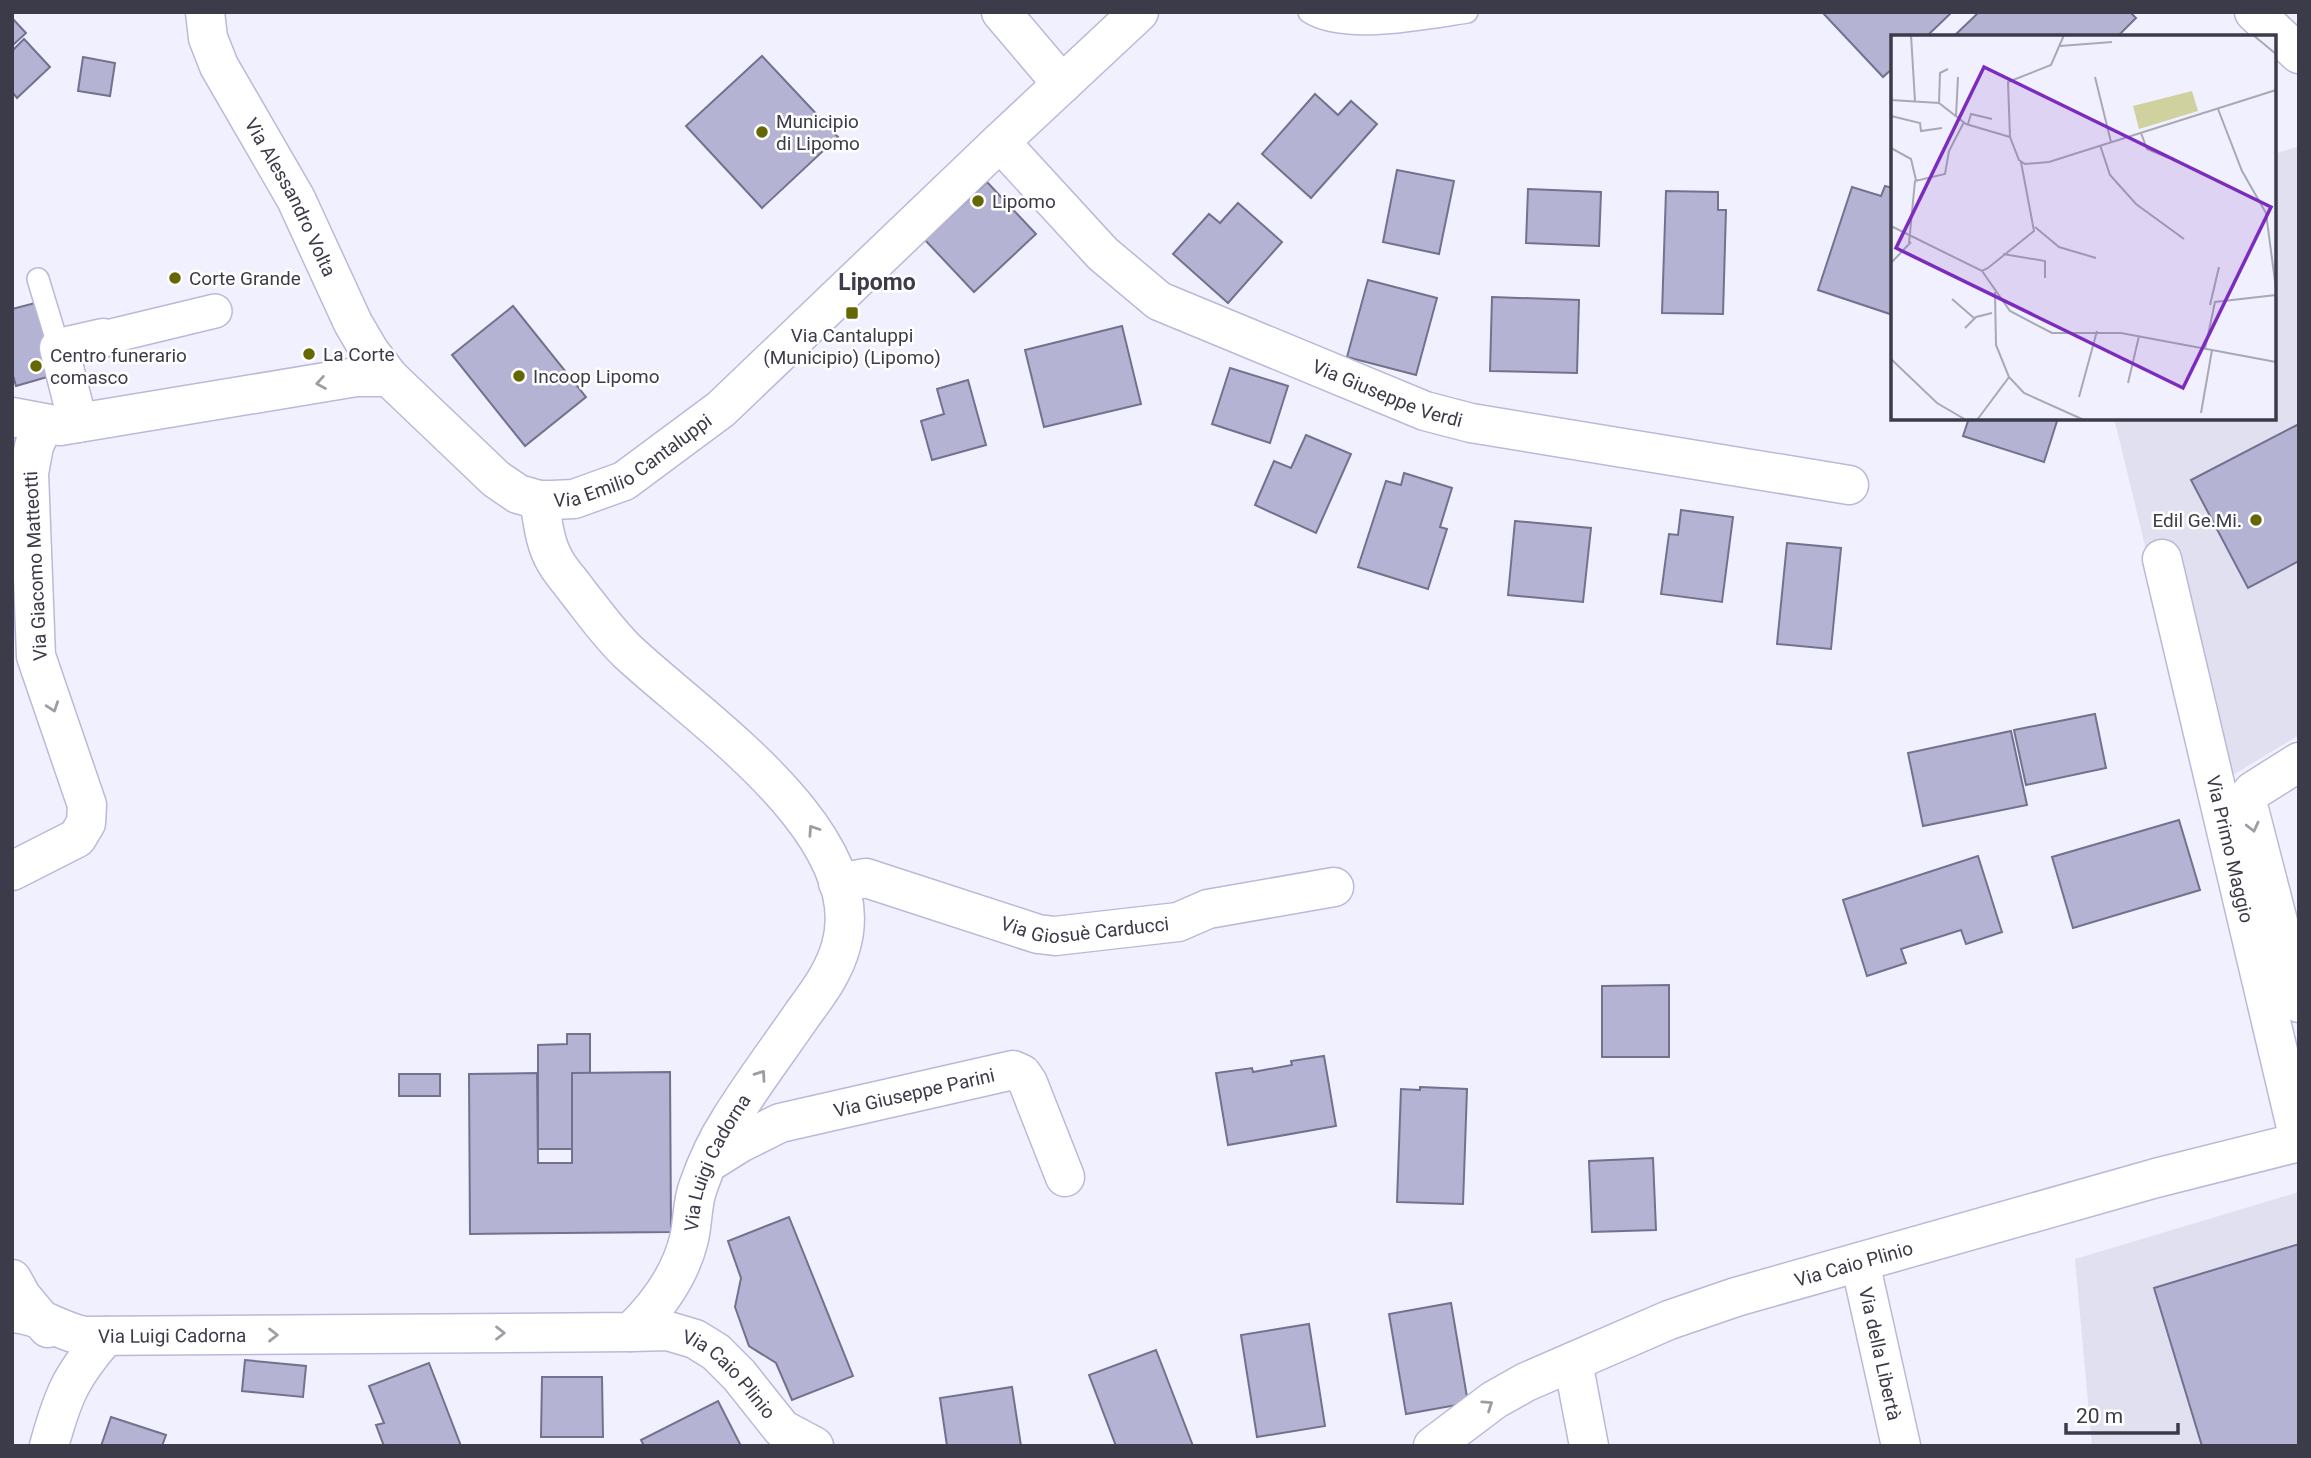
<svg xmlns="http://www.w3.org/2000/svg" width="2311" height="1458" viewBox="0 0 2311 1458" font-family="Roboto,sans-serif">
<rect width="100%" height="100%" fill="#f1f0fe"/>
<g fill="#e1e0f1">
<path d="M2299,146V735L2205,792L2114,418H2274V154Z"/>
<path d="M2299,1192V1446H2092L2075,1259Z"/>
</g>
<g fill="#b4b3d3" stroke="#72718e" stroke-width="2">
<path d="M1822,12H1952L1926,37H1893V68L1883,77Z"/>
<path d="M1979,12H2130L2136,18L2117,37H1953Z"/>
<path d="M12,18L26,33L12,46Z"/>
<path d="M24,39L50,67L17,98L12,92V51Z"/>
<path d="M762,56L838,137L762,208L686,126Z"/>
<path d="M83,57L115,63L110,96L78,91Z"/>
<path d="M1315,94L1338,115L1351,101L1377,124L1311,198L1262,154Z"/>
<path d="M1397,170L1454,181L1439,254L1383,242Z"/>
<path d="M987,182L1036,234L974,292L925,240Z"/>
<path d="M1885,186L1893,188V315L1818,290L1852,187L1881,196Z"/>
<path d="M1528,189L1601,192L1599,246L1526,243Z"/>
<path d="M1666,191L1718,192V210H1726L1723,314L1662,313Z"/>
<path d="M1238,203L1282,242L1228,303L1173,254L1209,214L1220,223Z"/>
<path d="M1368,280L1437,298L1416,375L1347,357Z"/>
<path d="M1492,297L1579,300L1577,373L1490,371Z"/>
<path d="M43,301L61,373L16,386L12,372V309Z"/>
<path d="M513,306L586,397L525,446L452,355Z"/>
<path d="M1122,326L1141,404L1044,427L1025,350Z"/>
<path d="M1230,368L1288,386L1270,443L1212,424Z"/>
<path d="M968,380L986,445L932,460L921,421L944,414L937,389Z"/>
<path d="M1969,418H2058L2044,462L1963,436Z"/>
<path d="M2299,424V561L2248,588L2191,480Z"/>
<path d="M1306,435L1351,454L1316,533L1255,505L1274,461L1291,468Z"/>
<path d="M1404,473L1452,488L1440,527L1447,529L1428,589L1358,567L1386,481L1401,485Z"/>
<path d="M1681,510L1733,517L1722,602L1661,594L1669,534L1678,535Z"/>
<path d="M1515,521L1591,528L1583,602L1508,595Z"/>
<path d="M1787,543L1841,548L1831,649L1777,644Z"/>
<path d="M2095,714L2106,768L2026,785L2014,730Z"/>
<path d="M2011,731L2027,805L1923,826L1908,753Z"/>
<path d="M2179,820L2200,890L2073,928L2052,857Z"/>
<path d="M1978,856L2002,932L1966,944L1961,930L1901,949L1906,963L1867,976L1843,900Z"/>
<path d="M1669,985V1057H1602V986Z"/>
<path d="M567,1034H590V1073H572V1149H538V1045L567,1044Z"/>
<path d="M1324,1056L1336,1126L1228,1145L1216,1073L1252,1068L1253,1072L1292,1065L1291,1061Z"/>
<path d="M670,1072L671,1232L470,1234L469,1074L537,1073L538,1163H572V1073Z"/>
<rect x="399" y="1074" width="41" height="22"/>
<path d="M1420,1087L1467,1089L1463,1204L1397,1202L1401,1089L1420,1090Z"/>
<path d="M1653,1158L1656,1230L1592,1232L1589,1161Z"/>
<path d="M789,1217L853,1376L792,1400L776,1363L749,1346L735,1307L741,1278L728,1241Z"/>
<path d="M2299,1244V1446H2202L2154,1288Z"/>
<path d="M1451,1303L1468,1403L1406,1414L1389,1314Z"/>
<path d="M1309,1324L1325,1426L1257,1437L1241,1335Z"/>
<path d="M1156,1350L1193,1446H1116L1089,1375Z"/>
<path d="M245,1360L306,1366L303,1397L242,1391Z"/>
<path d="M429,1363L461,1446H384L376,1425L384,1423L369,1386Z"/>
<path d="M542,1377H602L603,1437H541Z"/>
<path d="M1012,1387L1021,1446H947L940,1398Z"/>
<path d="M718,1401L741,1446H644L641,1440Z"/>
<path d="M111,1417L166,1435L162,1446H101Z"/>
</g>
<g fill="none" stroke-linecap="round" stroke-linejoin="round">
<defs>
<g id="service">
<path d="M1309,12C1344,35 1427,18 1467,12"/>
<path d="M38,279L59,348"/>
</g>
<path id="pedestrian" d="M103,338L215,311"/>
<g id="minor">
<path id="s1" d="M205,12L208,38L219,66L296,199L353,323L370,352L389,377L496,479L518,494L539,500H552L574,499L624,481L721,409L1000,142L1139,12"/>
<path d="M1001,12L1062,84"/>
<path d="M2254,12L2299,54"/>
<path id="s2" d="M1000,142L1103,254L1159,301L1425,411L1471,423L1849,485"/>
<path d="M12,417L60,426L356,377H389"/>
<path d="M78,423L59,348L103,338"/>
<path id="s3" d="M2162,559L2299,1140"/>
<path d="M2299,762L2253,791L2248,797V805L2299,1003"/>
<path d="M12,871L77,838L86,823L87,805L36,656L29,473L34,446L44,424"/>
<path id="s4" d="M838,883L866,878L1038,934L1055,936L1178,922L1208,909L1334,887"/>
<path id="s5" d="M708,1163L740,1143L780,1123L1013,1070L1022,1074L1028,1083L1065,1177"/>
<path id="s6" d="M1860,1262L1901,1446"/>
<path d="M12,1279L22,1297L48,1328"/>
<path id="s7" d="M12,1313C38,1314 59,1331 84,1336L631,1332C658,1306 680,1276 689,1239C693,1222 692,1203 698,1187C706,1164 717,1140 730,1120C752,1084 778,1050 802,1015C818,993 834,972 841,946C873,834 698,718 628,652C609,634 593,611 577,591C570,581 561,572 555,561C544,542 543,521 539,500"/>
<path id="s8" d="M631,1332L668,1331L695,1339L716,1352L739,1375L782,1429L814,1446"/>
<path d="M1573,1362L1589,1446"/>
<path d="M49,1446C63,1395 71,1376 106,1336"/>
<path id="s9" d="M1433,1446L1494,1400L1526,1382L1669,1320L1736,1297L2156,1178L2299,1142"/>
</g>
</defs>
<use href="#service" stroke="#bab9d9" stroke-width="24"/>
<use href="#pedestrian" stroke="#bab9d9" stroke-width="36"/>
<use href="#minor" stroke="#bab9d9" stroke-width="41"/>
<use href="#service" stroke="#fff" stroke-width="21"/>
<use href="#pedestrian" stroke="#fff" stroke-width="33"/>
<use href="#minor" stroke="#fff" stroke-width="38"/>
</g>
<defs><path id="oneway-chevron" d="M-2-3.5L2.5 0L-2 3.5" fill="none" stroke-width="1.6" stroke-linecap="round" stroke-linejoin="round" transform="scale(1.75)"/></defs>
<g stroke="#9e9da4">
<use href="#oneway-chevron" transform="translate(321 383) rotate(170)"/>
<use href="#oneway-chevron" transform="translate(53 707) rotate(71)"/>
<use href="#oneway-chevron" transform="translate(2253 827) rotate(76)"/>
<use href="#oneway-chevron" transform="translate(813 830) rotate(-124)"/>
<use href="#oneway-chevron" transform="translate(761 1075) rotate(-55)"/>
<use href="#oneway-chevron" transform="translate(500 1333)"/>
<use href="#oneway-chevron" transform="translate(273 1335)"/>
<use href="#oneway-chevron" transform="translate(1488 1405) rotate(-34)"/>
</g>
<g fill="#656702" stroke="#fff" stroke-width="2.5">
<circle cx="762" cy="132" r="7"/>
<circle cx="978" cy="201" r="7"/>
<circle cx="175" cy="278" r="7"/>
<rect x="845" y="306" width="14" height="14" rx="3.5"/>
<circle cx="309" cy="354" r="7"/>
<circle cx="36" cy="366" r="7"/>
<circle cx="519" cy="376" r="7"/>
<circle cx="2256" cy="520" r="7"/>
</g>
<g text-anchor="middle" stroke-width="5" stroke-linejoin="round" paint-order="stroke">
<g font-size="19" fill="#3c3b49" stroke="#fff" text-anchor="start">
<text x="776" y="128">Municipio<tspan x="776" dy="22">di Lipomo</tspan></text>
<text x="992" y="208">Lipomo</text>
<text x="189" y="285">Corte Grande</text>
<text x="852" y="342" text-anchor="middle">Via Cantaluppi<tspan x="852" dy="22">(Municipio) (Lipomo)</tspan></text>
<text x="323" y="361">La Corte</text>
<text x="50" y="362">Centro funerario<tspan x="50" dy="22">comasco</tspan></text>
<text x="533" y="383">Incoop Lipomo</text>
<text x="2242" y="527" text-anchor="end">Edil Ge.Mi.</text>
</g>
<g font-size="19" fill="#3c3b49" stroke="#fff">
<text dy="7" stroke="none"><textPath href="#s1" startOffset="206">Via Alessandro Volta</textPath></text>
<text dy="7" stroke="none"><textPath href="#s2" startOffset="472">Via Giuseppe Verdi</textPath></text>
<text dy="7" stroke="none"><textPath href="#s1" startOffset="712">Via Emilio Cantaluppi</textPath></text>
<text transform="translate(35 566) rotate(-93)" y="7">Via Giacomo Matteotti</text>
<text dy="7" stroke="none"><textPath href="#s3" startOffset="298">Via Primo Maggio</textPath></text>
<text dy="7" stroke="none"><textPath href="#s4" startOffset="256">Via Giosuè Carducci</textPath></text>
<text dy="7" stroke="none"><textPath href="#s5" startOffset="220">Via Giuseppe Parini</textPath></text>
<text dy="7" stroke="none"><textPath href="#s7" startOffset="816">Via Luigi Cadorna</textPath></text>
<text dy="7" stroke="none"><textPath href="#s9" startOffset="462">Via Caio Plinio</textPath></text>
<text dy="7" stroke="none"><textPath href="#s7" startOffset="164">Via Luigi Cadorna</textPath></text>
<text dy="7" stroke="none"><textPath href="#s6" startOffset="94">Via della Libertà</textPath></text>
<text dy="7" stroke="none"><textPath href="#s8" startOffset="114">Via Caio Plinio</textPath></text>
</g>
<g font-size="23" font-weight="bold" fill="#3c3b49" stroke="#fff">
<text x="877" y="290">Lipomo</text>
</g>
</g>
<g transform="translate(1891 35)">
<rect width="385" height="385" fill="#f1f0fe"/>
<path d="M301,56L307,76L248,94L242,71Z" fill="#cfd29e"/>
<path fill="none" stroke="#a9a8b6" stroke-width="2" d="M20,0L24,66M173,0L160,30L117,47L119,102L128,125L134,129L158,127L385,55M362,0L385,19M169,11L221,7M204,42L220,107M0,65L48,68L75,89L119,102M48,68L49,38L57,34M327,74L351,136L375,178L385,254M0,81L29,88L30,96L51,93M65,81L67,42M77,89L80,79L101,84M250,98L256,114L278,123M209,110L219,140L245,169L293,204M0,113L20,124L25,145M0,191L91,236L97,233L143,196L130,127M144,192L168,212L205,223M18,208L24,146L54,139L58,116L73,87M112,219L154,226V243M0,228L20,207M91,236L119,276L161,298H230L385,327M61,264L83,283M319,270L328,232M74,293L85,282L101,278M314,314L324,267L385,260M0,324L46,368L75,385M118,342L133,358L193,385M237,348L248,301M188,362L206,296M310,378L321,315M86,385L118,342L105,310L104,257"/>
<path fill="#7b2cbf" fill-opacity="0.15" stroke="#7b2cbf" stroke-width="3.5" d="M93,32L380,172L292,353L5,213Z"/>
<rect width="385" height="385" fill="none" stroke="#3c3b49" stroke-width="3.5"/>
</g>
<rect width="2311" height="1458" fill="none" stroke="#3c3b49" stroke-width="28"/>
<path d="M2066 1423v10h112v-10" fill="none" stroke="#3c3b49" stroke-width="3.5"/>
<text x="2076" y="1423" font-size="21" fill="#3c3b49" stroke="#ffffff" stroke-width="5" paint-order="stroke">20 m</text>
</svg>
